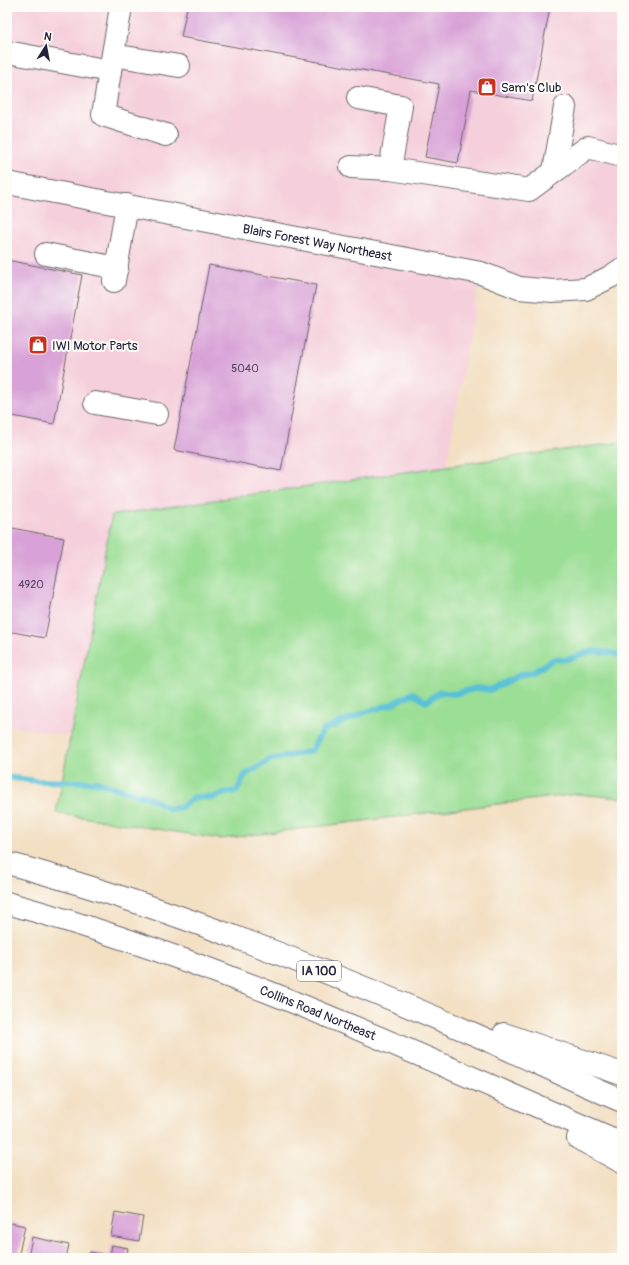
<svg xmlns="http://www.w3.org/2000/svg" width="629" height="1265" viewBox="0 0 629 1265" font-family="Pangolin,sans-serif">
<rect width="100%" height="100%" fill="#fdfcf7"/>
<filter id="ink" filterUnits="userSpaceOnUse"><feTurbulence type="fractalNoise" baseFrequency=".025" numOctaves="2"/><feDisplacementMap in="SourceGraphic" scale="8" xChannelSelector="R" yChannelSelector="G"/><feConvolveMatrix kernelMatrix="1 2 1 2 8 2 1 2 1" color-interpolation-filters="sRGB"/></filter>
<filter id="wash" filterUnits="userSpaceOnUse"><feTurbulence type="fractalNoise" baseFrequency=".012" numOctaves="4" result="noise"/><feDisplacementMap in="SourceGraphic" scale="16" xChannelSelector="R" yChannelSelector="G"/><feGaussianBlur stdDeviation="0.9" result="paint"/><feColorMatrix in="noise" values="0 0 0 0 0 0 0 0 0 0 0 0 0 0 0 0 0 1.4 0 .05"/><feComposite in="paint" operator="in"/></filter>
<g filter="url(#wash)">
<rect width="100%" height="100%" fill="#f3dfc2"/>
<path fill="#f5cfdb" d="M7,7H622V269L586,289L481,273L446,466L112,515L69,736L7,726Z"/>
<path fill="#9bde95" stroke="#5e8068" d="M622,442V798L577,794L220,839L56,813L112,515L446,466Z"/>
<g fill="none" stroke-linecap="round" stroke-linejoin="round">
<path stroke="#59c1d5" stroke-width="6" d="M7,777L36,781L96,782L150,798L169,809L182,807L194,797L213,798L224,793L237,791L245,775L270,760L311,751L323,730L366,712L392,704L413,693L426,702L440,692L454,694L477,688L490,690L520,675L533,672L554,659L564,660L593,651L612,653L622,656"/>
</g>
<g id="blocks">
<g fill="#d8a1d7">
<path d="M187,7H550L532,101L471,90L458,163L425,157L439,84L181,37Z"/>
<path d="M7,260L82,275L54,424L7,415Z"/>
<path d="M209,265L316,285L281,471L174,450Z"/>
<path d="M7,527L64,538L45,638L7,631Z"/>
<path d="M115,1212L143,1217L139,1241L111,1236Z"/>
<path d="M11,1223L25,1226L18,1258H7V1232L9,1233Z"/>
<path d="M32,1237L69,1245L66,1258H28Z"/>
<path d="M112,1245L128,1248L126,1258H88L90,1252L110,1256Z"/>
</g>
</g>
</g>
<g filter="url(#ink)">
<use href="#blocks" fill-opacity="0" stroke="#6b646a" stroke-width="1"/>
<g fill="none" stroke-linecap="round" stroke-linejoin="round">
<defs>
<g id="minor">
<path d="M7,52L110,71L121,7"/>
<path d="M113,55L179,66"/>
<path d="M110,71L103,115L166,135"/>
<path d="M358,98L401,106L390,169"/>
<path d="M351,167L390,169L529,190L588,147L622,156"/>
<path d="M554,171L565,107"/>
<path id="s1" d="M7,183L481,273L519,288L553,291L586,289L610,277L622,269"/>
<path d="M46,254L117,268"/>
<path d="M114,281L127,205"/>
<path d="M95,403L157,414"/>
</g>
<g id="highway">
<path d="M7,863C170,907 328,971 483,1038C530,1059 575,1081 622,1101"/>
<path id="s2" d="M7,903C219,961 420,1056 622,1143"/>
<path d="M504,1034L622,1074"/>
<path d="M578,1138L622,1162"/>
</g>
</defs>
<use href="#minor" stroke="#6b646a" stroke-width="24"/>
<use href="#highway" stroke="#6b646a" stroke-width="24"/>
<use href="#minor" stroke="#fff" stroke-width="22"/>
<use href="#highway" stroke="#fff" stroke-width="22"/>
</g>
</g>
<defs>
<symbol id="shop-square" viewBox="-11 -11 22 22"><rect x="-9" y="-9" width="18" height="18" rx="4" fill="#c8321e" stroke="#fdfcf7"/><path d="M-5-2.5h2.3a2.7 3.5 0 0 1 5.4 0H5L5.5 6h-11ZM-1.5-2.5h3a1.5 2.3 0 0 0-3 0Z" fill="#fff"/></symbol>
</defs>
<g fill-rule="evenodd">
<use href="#shop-square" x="476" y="76" width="22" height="22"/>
<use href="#shop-square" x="27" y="334" width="22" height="22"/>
</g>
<g text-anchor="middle" stroke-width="4" stroke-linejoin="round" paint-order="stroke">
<g font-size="11" fill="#504262">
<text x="245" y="372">5040</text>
<text x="31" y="588">4920</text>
</g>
<rect fill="#fdfcf7" stroke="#646373" stroke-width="1" x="297" y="961" width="44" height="20" rx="3"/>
<g font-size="12" font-weight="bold" fill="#22223b">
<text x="319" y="975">IA 100</text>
</g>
<g font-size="13" fill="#22223b" stroke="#fdfcf7" text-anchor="start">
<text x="501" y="92">Sam's Club</text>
<text x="52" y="350">IWI Motor Parts</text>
</g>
<g font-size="13" fill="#22223b" stroke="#fdfcf7">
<text dy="5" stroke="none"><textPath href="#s1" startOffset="316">Blairs Forest Way Northeast</textPath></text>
<text dy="5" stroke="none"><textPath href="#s2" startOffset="330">Collins Road Northeast</textPath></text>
</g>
</g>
<rect width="629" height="1265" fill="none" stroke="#fdfcf7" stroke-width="24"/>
<g transform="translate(46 46) rotate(11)" stroke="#fdfcf7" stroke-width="3" paint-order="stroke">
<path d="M0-3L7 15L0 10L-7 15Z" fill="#22223b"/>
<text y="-6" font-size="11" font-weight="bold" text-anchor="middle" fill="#22223b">N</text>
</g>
</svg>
